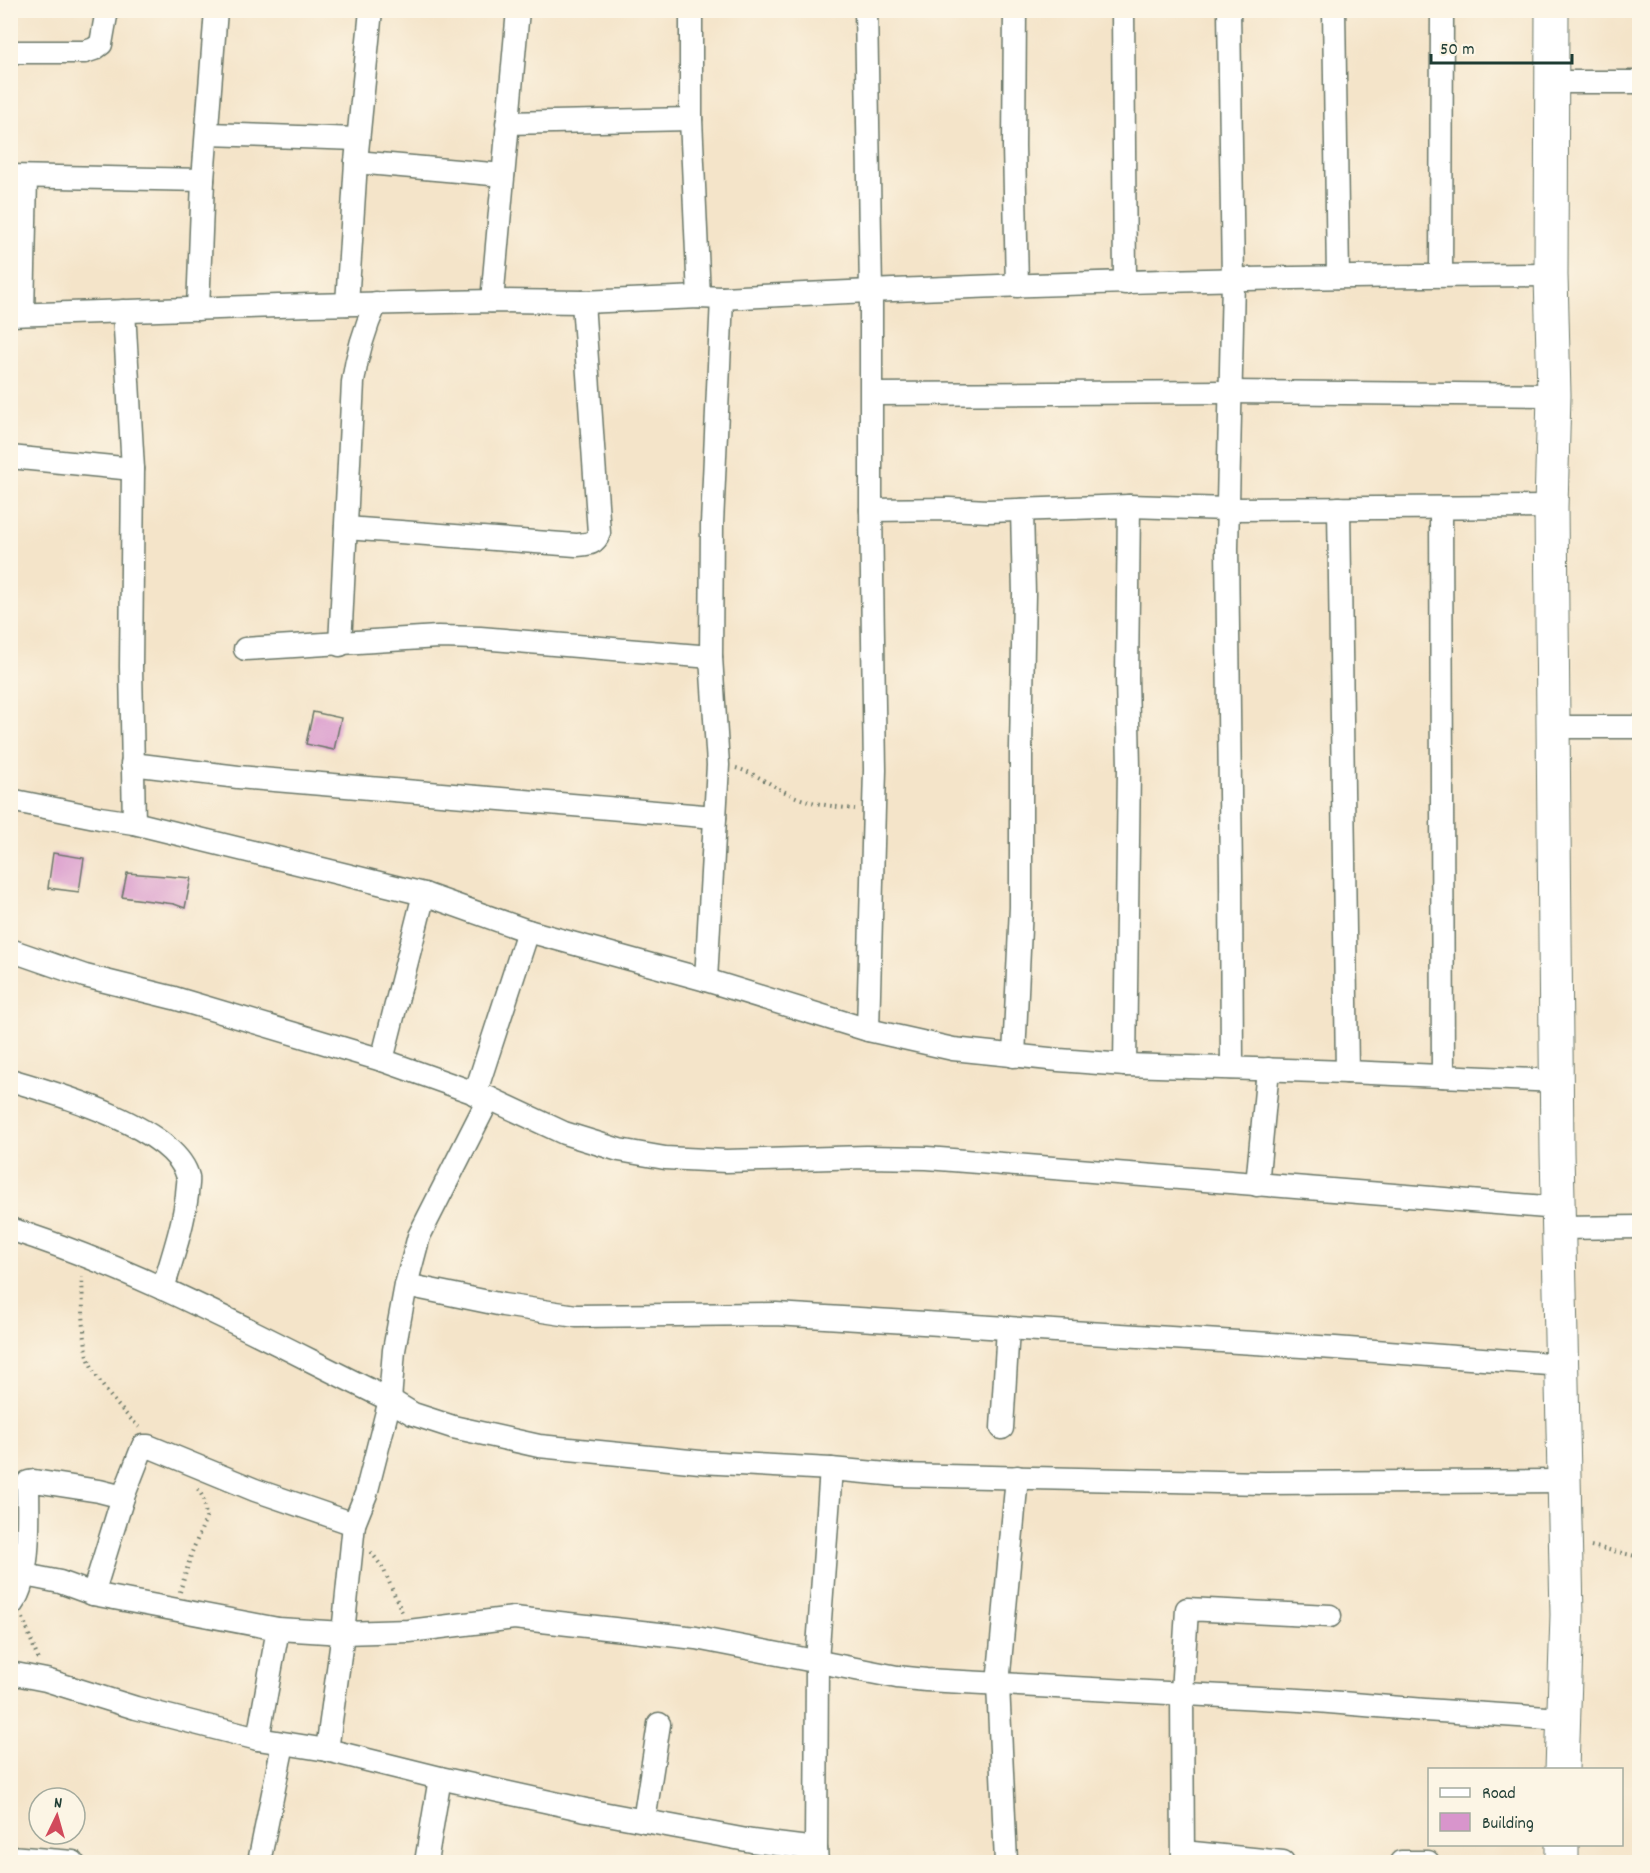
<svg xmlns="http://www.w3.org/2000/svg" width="1650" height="1873" viewBox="0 0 1650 1873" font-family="Dekko,sans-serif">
<rect width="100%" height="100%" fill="#fcf5e5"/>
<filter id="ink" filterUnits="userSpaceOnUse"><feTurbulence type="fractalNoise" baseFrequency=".0167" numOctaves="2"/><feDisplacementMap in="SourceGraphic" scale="12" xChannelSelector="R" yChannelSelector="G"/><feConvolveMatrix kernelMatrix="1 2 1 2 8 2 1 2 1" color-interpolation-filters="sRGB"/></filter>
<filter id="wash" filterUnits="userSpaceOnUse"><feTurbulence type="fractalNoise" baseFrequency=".008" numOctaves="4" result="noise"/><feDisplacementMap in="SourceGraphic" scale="24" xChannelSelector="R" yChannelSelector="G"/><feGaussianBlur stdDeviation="1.35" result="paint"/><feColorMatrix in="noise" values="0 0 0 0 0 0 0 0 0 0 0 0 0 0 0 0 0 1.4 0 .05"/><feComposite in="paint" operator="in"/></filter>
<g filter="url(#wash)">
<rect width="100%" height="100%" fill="#f4e4c9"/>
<g id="blocks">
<g fill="#d895cc">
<path d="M313,712L341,718L334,750L306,744Z"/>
<path d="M53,853L84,858L79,892L48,888Z"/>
<path d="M127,873L191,878L185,908L174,904L122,897Z"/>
</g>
</g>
</g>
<g filter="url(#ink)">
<use href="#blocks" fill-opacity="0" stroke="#6a7768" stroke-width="1.5"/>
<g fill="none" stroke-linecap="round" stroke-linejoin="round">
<defs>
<g id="street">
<path d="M691,10V119L699,297"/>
<path d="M866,10L871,291V510L875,770L868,1030"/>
<path d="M1015,10L1014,146L1017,286"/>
<path d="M1123,10L1125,283"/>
<path d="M1229,10L1233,280L1227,548L1231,874L1232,1068"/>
<path d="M1334,10L1338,277"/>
<path d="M10,52H85L94,49L101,44L107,10"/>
<path d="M1550,82H1640"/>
<path d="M507,123L691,119"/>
<path d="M207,134L358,139"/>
<path d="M356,162L503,175"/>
<path d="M10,176L203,180"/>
<path d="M1441,275L1442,10"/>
<path d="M492,301L518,10"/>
<path d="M347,304L356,162L371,10"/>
<path d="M198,309L203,180L216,10"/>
<path d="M124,311L133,469L131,667L134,823"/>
<path d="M23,314L26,177"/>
<path d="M10,315L310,305L492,301L583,302L699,297L722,298C998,284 1274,276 1551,275"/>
<path d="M872,394L1230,392L1554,395"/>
<path d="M10,457L133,469"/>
<path d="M1339,508L1347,1072"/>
<path d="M1441,508L1443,1076"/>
<path d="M871,510L949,509L988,511L1129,506L1228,509L1551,507"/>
<path d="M346,528L576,545C587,544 595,545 599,533L583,302"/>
<path d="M340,645L353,382C357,354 364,330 376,303"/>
<path d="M245,649L438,637L480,638L711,657"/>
<path d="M1554,727H1640"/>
<path d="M132,764L238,777L715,817"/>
<path d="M10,800L100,818L134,823L424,894L528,931L706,980L868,1030L953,1049L1059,1060L1125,1065L1347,1072L1558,1081"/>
<path d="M10,950L85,976L174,998L382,1060L489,1098L564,1133L619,1150L665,1158L726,1161L866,1157L927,1158L1559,1208"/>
<path d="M706,980L718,765L711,657L712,524L722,298"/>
<path d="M1014,1056L1021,907V748L1024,594L1022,510"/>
<path d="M382,1060L424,894"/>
<path d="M1125,1065L1129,767L1127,677L1129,506"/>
<path d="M10,1080C55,1093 175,1127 188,1177C189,1182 187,1189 187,1195C183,1227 172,1258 163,1289"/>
<path d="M475,1094L528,931"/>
<path d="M1257,1185L1268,1069"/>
<path d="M1558,1228L1640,1227"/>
<path d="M10,1229C143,1271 265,1339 390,1400L413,1414L453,1427L539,1446L700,1462L831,1469L898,1475L1264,1483L1565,1481"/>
<path d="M406,1285L503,1305L576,1316L776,1314L1335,1348L1562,1365"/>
<path d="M1002,1428L1008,1328"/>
<path d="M10,1569L25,1575L60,1582L93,1594L278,1629L343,1633L409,1631L514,1618L696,1638L897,1677L926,1680L1317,1701L1425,1710L1562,1719"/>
<path d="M93,1594L123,1497L143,1446H148L255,1490L354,1524"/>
<path d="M10,1606C32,1584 28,1513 28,1482L34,1481L99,1491L123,1497"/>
<path d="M10,1673L46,1680L136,1708L258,1739L327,1750L440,1778L586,1810L752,1841L816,1849L817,1862"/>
<path d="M258,1739L278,1629"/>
<path d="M327,1750L343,1633L354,1524L366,1494L390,1400L394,1350L406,1285L419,1236L489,1098"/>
<path d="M644,1821L659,1724"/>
<path d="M816,1849L817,1661L831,1469"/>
<path d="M1183,1852L1283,1862"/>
<path d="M10,1857L73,1862"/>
<path d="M259,1862L283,1744"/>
<path d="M426,1862L440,1778"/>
<path d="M1006,1862L998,1684L1017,1477"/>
<path d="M1183,1862L1182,1693L1187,1609L1330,1616"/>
<path d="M1401,1862H1428"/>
</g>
<g id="secondary">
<path d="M1552,10L1551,275L1554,395L1551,507L1557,1152L1567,1615L1562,1770"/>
<path d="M1562,1862V1844"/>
</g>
</defs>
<use href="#street" stroke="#6a7768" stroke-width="25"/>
<use href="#secondary" stroke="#6a7768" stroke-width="35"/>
<g stroke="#6a7768" stroke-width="4" stroke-dasharray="1.5 4.5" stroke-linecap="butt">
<path d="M736,768C755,773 769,784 787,793C806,803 834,807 855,809"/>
<path d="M82,1276C83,1298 82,1345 91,1365C100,1387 122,1411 139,1427"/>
<path d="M1591,1546L1640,1557"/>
<path d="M371,1552L383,1568L402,1612"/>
<path d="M180,1592L192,1552L206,1518L204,1499L198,1489"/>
<path d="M23,1618L38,1659"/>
</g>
<use href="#street" stroke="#fff" stroke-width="22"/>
<use href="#secondary" stroke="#fff" stroke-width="33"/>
</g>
</g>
<rect width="1650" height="1873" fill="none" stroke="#fcf5e5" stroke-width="36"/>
<rect x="1428" y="1768" width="195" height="78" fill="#fcf5e5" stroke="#a4ab9e" stroke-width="1.5"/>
<rect x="1440" y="1788" width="30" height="9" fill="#ffffff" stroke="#a4ab9e" stroke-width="1.5"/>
<text x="1482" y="1798" font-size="18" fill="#1f3d34">Road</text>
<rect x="1440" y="1813" width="30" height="18" fill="#d895cc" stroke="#a4ab9e" stroke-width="1.5"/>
<text x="1482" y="1828" font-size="18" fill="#1f3d34">Building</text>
<g transform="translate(57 1816) rotate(5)"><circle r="28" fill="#fcf5e5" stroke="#a4ab9e" stroke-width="1.5"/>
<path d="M0-4.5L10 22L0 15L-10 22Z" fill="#d1495b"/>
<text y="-9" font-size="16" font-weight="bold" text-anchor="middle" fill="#1f3d34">N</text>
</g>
<path d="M1431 54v9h141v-9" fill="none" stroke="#1f3d34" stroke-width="3"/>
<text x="1440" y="54" font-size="18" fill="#1f3d34" stroke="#fcf5e5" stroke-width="4.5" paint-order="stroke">50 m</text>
</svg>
